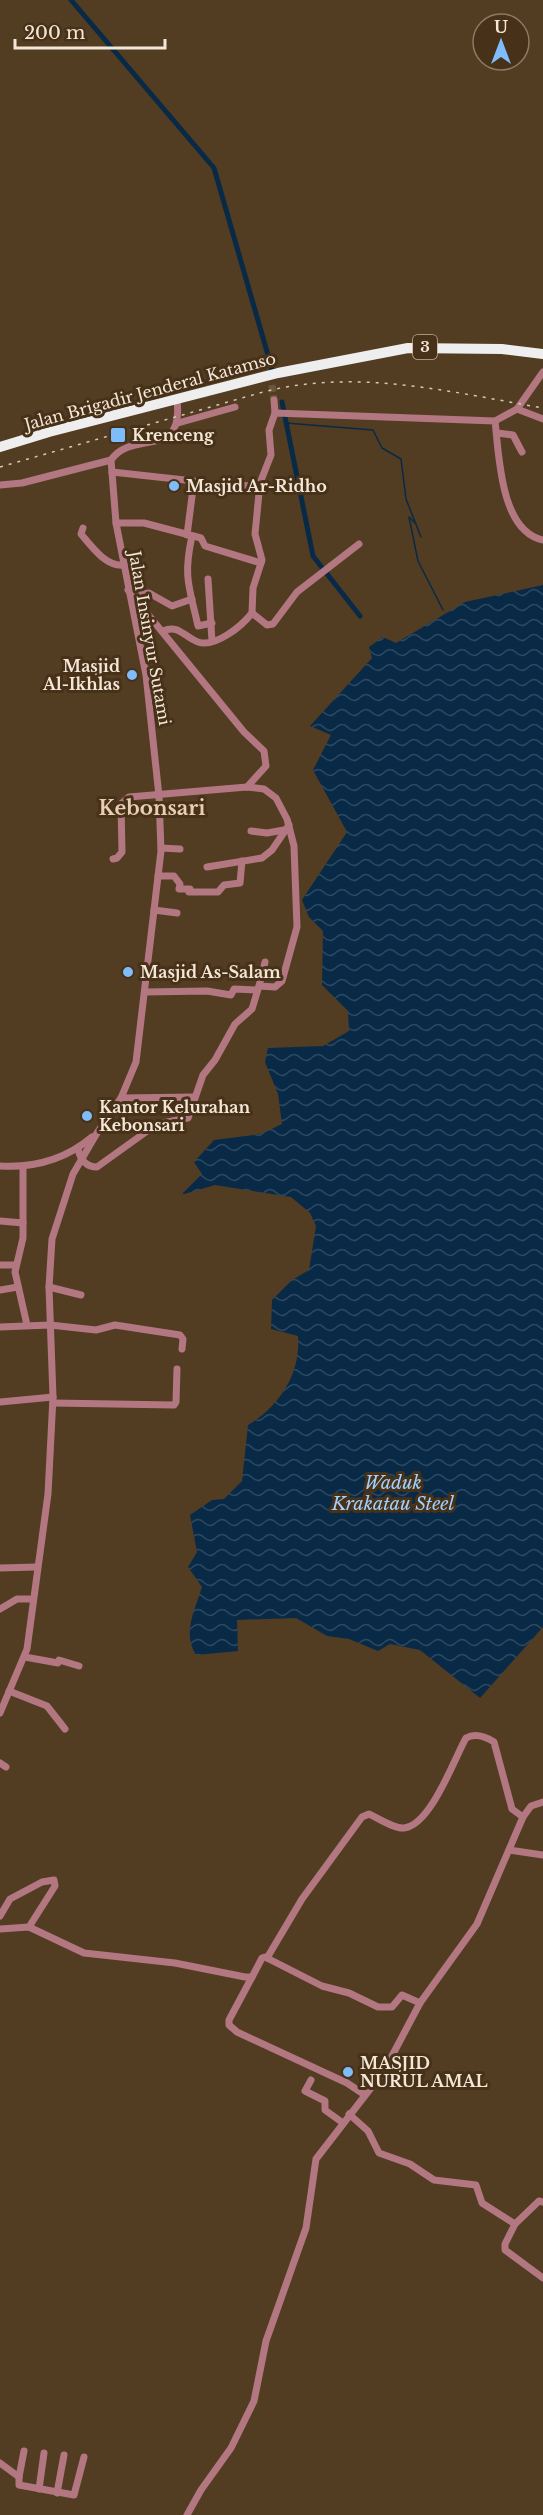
<svg xmlns="http://www.w3.org/2000/svg" width="543" height="2515" viewBox="0 0 543 2515" font-family="'Libre Baskerville',serif">
<defs>
<pattern id="water-waves" width="16" height="10" patternUnits="userSpaceOnUse" patternTransform="scale(1.5)"><rect width="16" height="10" fill="#092a47"/><path d="M0 5q4-4 8 0t8 0" fill="none" stroke="#2d4961"/></pattern>
</defs>
<rect width="100%" height="100%" fill="#523c22"/>
<path fill="url(#water-waves)" d="M543,585V1627L480,1698L420,1650L390,1644L378,1651L349,1639L327,1636L296,1618L237,1620L238,1651L196,1655C182,1633 195,1610 202,1587L188,1567L197,1552L190,1515L212,1500L224,1499L242,1481L248,1425C280,1406 301,1373 298,1336L271,1329L272,1300L292,1280L309,1270L316,1226L310,1213L291,1197L215,1185L181,1195L202,1174L194,1162L214,1140L261,1134L282,1124L278,1094L265,1062L268,1048L323,1046L349,1031L348,1011L322,985L323,931L309,917L302,900L347,832L313,770L331,735L310,726L372,658L369,647L383,637L396,643L465,602Z"/>
<g fill="none" stroke-linecap="round" stroke-linejoin="round">
<g stroke="#092a47" stroke-width="1.5">
<path d="M286,423L373,430L382,448L401,459L406,499L421,537"/>
<path d="M415,523L409,517L418,561L443,610"/>
</g>
<g stroke="#092a47" stroke-width="5">
<path d="M71,0L214,168L272,369"/>
<path d="M282,402L313,556L360,616"/>
</g>
<path stroke="#6a563d" stroke-width="7" stroke-dasharray="7 3.5" stroke-linecap="butt" d="M272,385L274,400"/>
<g stroke="#b27781" stroke-width="7">
<path d="M274,400L275,413"/>
<path d="M517,409L543,372"/>
<path d="M495,421L517,409L543,419"/>
<path d="M178,423L235,407"/>
<path d="M497,433L513,435L522,452"/>
<path d="M112,472L194,481L187,535"/>
<path d="M0,485L22,483L111,460"/>
<path d="M239,485L260,487"/>
<path d="M116,523H144L201,538L205,546L261,563"/>
<path d="M83,528L81,534C92,547 106,567 124,565"/>
<path d="M192,536C183,577 189,586 198,626L212,623"/>
<path d="M208,579L212,641"/>
<path d="M128,590L244,732L264,751L266,766L247,787"/>
<path d="M135,595L149,593L172,606L192,599"/>
<path d="M252,613L267,625L273,624L297,592L359,544"/>
<path d="M163,631C179,624 184,637 198,642C215,648 242,626 252,613L253,588L262,560L255,534L260,483L271,455L269,430L275,413L495,421C499,454 500,531 543,540"/>
<path d="M251,831L267,833L284,830"/>
<path d="M161,848L180,849"/>
<path d="M207,867L262,858L272,850L289,825"/>
<path d="M158,876H174L180,884L179,889H190L189,892H218L224,885L240,883L242,861"/>
<path d="M154,910L177,913"/>
<path d="M259,986L265,962"/>
<path d="M145,992L207,991L231,995L234,989L257,990"/>
<path d="M121,1098L195,1097"/>
<path d="M78,1149C80,1158 85,1167 97,1167L157,1124L188,1118L203,1075L215,1060L235,1024L252,1009L259,986L275,987L282,981L297,927L294,846L287,819L276,798L264,789L247,787L129,797L121,804L122,852L117,858L113,859"/>
<path d="M0,1166C34,1168 66,1159 92,1137"/>
<path d="M23,1167V1238L15,1272L27,1325"/>
<path d="M0,1221L23,1223"/>
<path d="M0,1265H15"/>
<path d="M49,1287L81,1295"/>
<path d="M0,1290L18,1287"/>
<path d="M0,1327L50,1325L96,1330L115,1325L180,1335L183,1339L182,1349"/>
<path d="M0,1402L53,1397"/>
<path d="M53,1403L174,1405L176,1402L177,1369"/>
<path d="M0,1568L36,1567"/>
<path d="M0,1609L17,1599H33"/>
<path d="M25,1657L58,1663L59,1660L79,1666"/>
<path d="M9,1691L47,1706L65,1729"/>
<path d="M0,1713L27,1649L48,1494L53,1397L49,1287L52,1239L73,1174L97,1133L121,1098L136,1062L161,851L159,796L146,675L116,523L111,460C133,429 184,460 177,401"/>
<path d="M0,1763L6,1767"/>
<path d="M523,1817L531,1806L543,1802"/>
<path d="M509,1850L543,1855"/>
<path d="M0,1916L10,1899L42,1882L54,1880L55,1886L29,1927"/>
<path d="M0,1929L29,1927L84,1953L175,1963L245,1977H252L262,1958L265,1957L322,1986L349,1993L378,2007H392L402,1995L420,2003"/>
<path d="M252,1977L229,2020V2025L237,2032L347,2083L365,2095"/>
<path d="M311,2080L305,2091L325,2101V2110L343,2123"/>
<path d="M349,2114L368,2131L379,2153L410,2164L434,2180L476,2185L482,2203L515,2224L505,2244V2250L543,2278"/>
<path d="M515,2224L539,2201L543,2202"/>
<path d="M0,2463L19,2477V2485L74,2495L84,2457"/>
<path d="M19,2477L24,2451"/>
<path d="M39,2489L44,2453"/>
<path d="M57,2493L64,2455"/>
<path d="M187,2515L201,2490L231,2448L254,2401L266,2341L306,2228L316,2159L384,2071L420,2003L477,1924L523,1817L512,1809L494,1742C486,1737 475,1733 466,1738C454,1759 431,1825 404,1828C394,1829 378,1818 369,1814L362,1817L302,1899L267,1958"/>
</g>
<path stroke="#eee" stroke-width="10" d="M0,447L49,432L278,373L408,348L502,349L543,354"/>
<path stroke="#d7c7b6" stroke-width="1.5" stroke-dasharray="3 6" stroke-linecap="butt" d="M0,467L263,392C356,368 451,392 543,408"/>
</g>
<g fill="#7fbdfa" stroke="#473118" stroke-width="2">
<rect x="110" y="427" width="16" height="16" rx="3"/>
<circle cx="174" cy="486" r="6"/>
<circle cx="132" cy="675" r="6"/>
<circle cx="128" cy="972" r="6"/>
<circle cx="87" cy="1116" r="6"/>
<circle cx="348" cy="2072" r="6"/>
</g>
<g text-anchor="middle" stroke-width="6" stroke-linejoin="round" paint-order="stroke">
<rect fill="#473118" stroke="#c1b09e" stroke-width="1.5" x="413" y="335" width="24" height="24" rx="4.5"/>
<g font-size="15" font-weight="bold" fill="#f5e7d8">
<text x="425" y="352">3</text>
</g>
<g font-size="16" fill="#f5e7d8" stroke="#473118">
<text transform="translate(150 391) rotate(-15)" y="6">Jalan Brigadir Jenderal Katamso</text>
<text transform="translate(150 638) rotate(80)" y="6">Jalan Insinyur Sutami</text>
</g>
<g font-size="16" font-weight="bold" fill="#f5e7d8" stroke="#473118" text-anchor="start">
<text x="132" y="441">Krenceng</text>
<text x="186" y="492">Masjid Ar-Ridho</text>
<text x="120" y="672" text-anchor="end">Masjid<tspan x="120" dy="18">Al-Ikhlas</tspan></text>
<text x="140" y="978">Masjid As-Salam</text>
<text x="99" y="1113">Kantor Kelurahan<tspan x="99" dy="18">Kebonsari</tspan></text>
<text x="360" y="2069">MASJID<tspan x="360" dy="18">NURUL AMAL</tspan></text>
</g>
<g font-size="18" font-style="italic" fill="#a0d0fe" stroke="#473118">
<text x="393" y="1489">Waduk<tspan x="393" dy="21">Krakatau Steel</tspan></text>
</g>
<g font-size="20" font-weight="bold" fill="#e9cdb0" stroke="#473118">
<text x="152" y="815">Kebonsari</text>
</g>
</g>
<g transform="translate(501 42)"><circle r="28" fill="#473118" stroke="#8d7a65" stroke-width="1.5"/>
<path d="M0-4.5L10 22L0 15L-10 22Z" fill="#7fbdfa"/>
<text y="-9" font-size="16" font-weight="bold" text-anchor="middle" fill="#f5e7d8">U</text>
</g>
<path d="M15 39v9h150v-9" fill="none" stroke="#f5e7d8" stroke-width="3"/>
<text x="24" y="39" font-size="18" fill="#f5e7d8" stroke="#473118" stroke-width="4.5" paint-order="stroke">200 m</text>
</svg>
